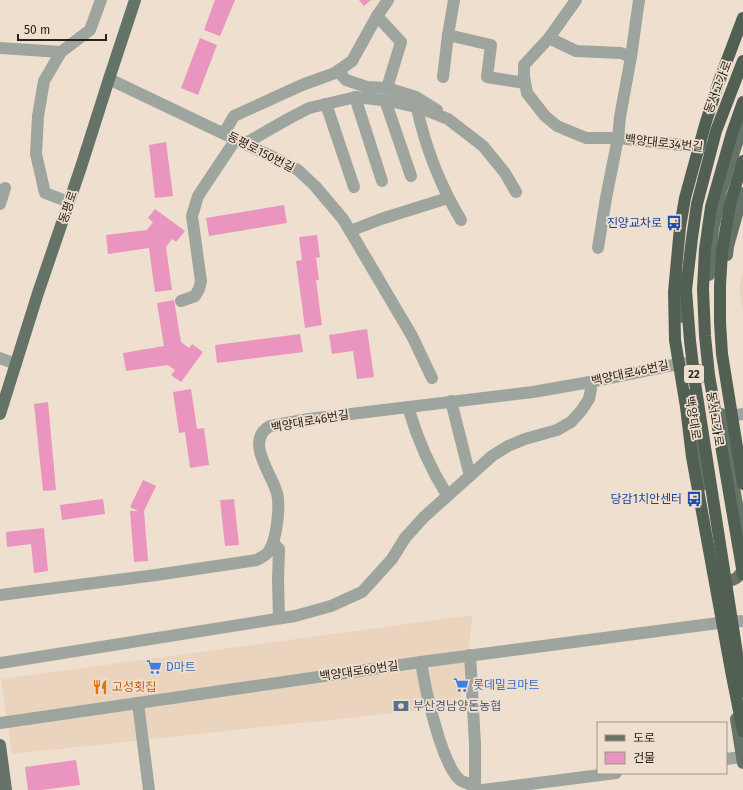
<svg xmlns="http://www.w3.org/2000/svg" width="743" height="790" viewBox="0 0 743 790" font-family="'Fira Sans','Noto Sans KR',sans-serif">
<rect width="100%" height="100%" fill="#efdfcf"/>
<g fill="#ead4be">
<path d="M743,271V314L739,287Z"/>
<path d="M473,615L460,706L12,754L1,679Z"/>
</g>
<g fill="#e995bf">
<path d="M215,0H235L220,36L204,30Z"/>
<path d="M359,0H371L364,6Z"/>
<path d="M200,38L217,45L198,95L181,88Z"/>
<path d="M166,142L173,196L155,198L149,145Z"/>
<path d="M284,205L287,223L209,236L206,218Z"/>
<path d="M155,209L185,231L176,242L172,239L166,247L172,290L155,292L149,248L108,254L106,235L147,230L153,222L148,218Z"/>
<path d="M317,235L320,257L316,258L319,280H316L322,325L305,328L296,261L302,260L299,237Z"/>
<path d="M174,300L181,342L189,348L192,344L203,352L181,382L171,375L175,370L168,365L126,371L123,353L164,346L157,303Z"/>
<path d="M367,329L374,377L357,379L353,351L332,354L329,335Z"/>
<path d="M300,334L303,352L217,363L215,345Z"/>
<path d="M191,389L197,429L204,428L209,465L190,468L185,432L179,433L173,392Z"/>
<path d="M48,402L56,490L43,491L34,404Z"/>
<path d="M143,480L156,486L144,511L148,561L134,562L130,511H138L130,507Z"/>
<path d="M103,499L105,514L62,520L60,505Z"/>
<path d="M234,499L239,545L225,546L220,500Z"/>
<path d="M44,528L48,571L34,573L31,544L7,547L6,532Z"/>
<path d="M76,760L80,785L41,790H28L25,767Z"/>
</g>
<g fill="none" stroke-linecap="round" stroke-linejoin="round">
<g stroke="#9ea59f" stroke-width="12">
<path d="M388,0L377,16L401,42L387,88L416,97L437,110"/>
<path d="M576,0L549,38L524,65V76L527,93L545,116L557,126L586,138H618L709,148"/>
<path d="M448,35L454,0"/>
<path d="M549,38L576,51L621,53L631,57L620,117L618,138L606,198L598,248"/>
<path d="M0,48L61,52"/>
<path d="M631,57L639,0"/>
<path d="M338,71L346,80L367,87L387,88"/>
<path d="M443,77L448,35L491,45L487,77L525,83"/>
<path d="M109,79L279,160L298,170L315,186L343,219L412,336L432,378"/>
<path d="M355,97L382,181"/>
<path d="M385,100L411,176"/>
<path d="M326,104L354,187"/>
<path d="M417,108C425,146 441,187 461,220"/>
<path d="M224,133L234,116L302,85L335,73L352,61L377,16"/>
<path d="M246,143L288,119L309,108L356,97L390,101L420,108L448,119L483,146L505,173L516,192"/>
<path d="M69,202L45,193L36,154L38,116L44,81L61,52L90,30L101,0"/>
<path d="M0,204L5,188"/>
<path d="M350,231L381,219L448,198"/>
<path d="M181,301L195,296L199,289L201,281L192,216L198,196L236,139"/>
<path d="M0,358L16,364"/>
<path d="M451,401L470,476"/>
<path d="M408,407C417,438 430,468 447,495"/>
<path d="M727,417L743,414"/>
<path d="M274,544L279,549L278,581L279,618"/>
<path d="M0,595L156,575L257,560C261,557 267,555 269,551C277,539 281,503 276,490C270,472 245,440 270,426L309,419L533,392L590,382L683,363"/>
<path d="M470,655L475,744V790"/>
<path d="M421,662C425,688 441,762 459,779C462,782 466,783 470,784L474,790"/>
<path d="M0,663L295,616L331,606L362,592L392,559L405,538L424,517L492,456L508,446L525,439L557,430L571,422L581,411L589,399L591,389L590,382"/>
<path d="M138,703L149,790"/>
<path d="M0,723L421,662L726,622L743,621"/>
<path d="M726,759L742,757"/>
<path d="M483,790L616,773"/>
</g>
<g stroke="#657267" stroke-width="12">
<path d="M727,255L728,246L743,193"/>
<path d="M709,275L713,230L721,191L743,125"/>
<path d="M680,317L682,279"/>
<path d="M689,395L693,415L702,485"/>
<path d="M0,414L38,293L81,167L109,79L135,0"/>
<path d="M721,414L743,538"/>
<path d="M718,576L721,579C733,581 736,581 743,570"/>
<path d="M736,719L743,763"/>
<path d="M0,745L6,790"/>
</g>
<g stroke="#516053" stroke-width="12">
<path d="M743,18L718,84L705,125L685,198L680,227L674,292L675,340L686,407L692,457L732,676L743,731"/>
<path d="M743,61L716,131L697,204L692,238L686,290L690,341L695,383L743,692"/>
<path d="M743,102L732,133L711,207L705,249L703,289L705,336L709,375L743,574"/>
<path d="M743,161L730,204L722,252L720,285V323L722,354L743,484"/>
</g>
</g>
<defs>
<symbol id="bus-bare" viewBox="-9 -9 18 18"><path d="M-5-6H5V4H4V6H2V4H-2V6H-4V4H-5ZM-3.5-4V0h7V-4ZM-3.5 1.2v1.5H-2V1.2ZM2 1.2v1.5H3.5V1.2Z" fill="#1a4fb4" stroke="#efdfcf" stroke-width="2.5" paint-order="stroke"/></symbol>
<symbol id="supermarket-bare" viewBox="-9 -9 18 18"><path d="M-6-5.5h2.5l.6 2H6L4.5 2H-2.5L-4.4-4H-6ZM-1.5 3.2a1.3 1.3 0 1 0 .1 0ZM3 3.2a1.3 1.3 0 1 0 .1 0Z" fill="#3f7fe0" stroke="#efdfcf" stroke-width="2.5" paint-order="stroke"/></symbol>
<symbol id="restaurant-bare" viewBox="-9 -9 18 18"><path d="M-5-6h1v4h1v-4h1v4h1v-4h1v5L-1.5 .5V6h-2V.5L-5-1ZM5-6V6H3V1.5H1.5Q1.5-4 5-6Z" fill="#e8710a" stroke="#efdfcf" stroke-width="2.5" paint-order="stroke"/></symbol>
<symbol id="bank-bare" viewBox="-9 -9 18 18"><path d="M-6-4H6V4H-6ZM0-2.3a2.3 2.3 0 1 0 0 4.6a2.3 2.3 0 1 0 0-4.6Z" fill="#5c6f8a" stroke="#efdfcf" stroke-width="2.5" paint-order="stroke"/></symbol>
</defs>
<g fill-rule="evenodd">
<use href="#bus-bare" x="663" y="212" width="22" height="22"/>
<use href="#bus-bare" x="683" y="488" width="22" height="22"/>
<use href="#supermarket-bare" x="143" y="656" width="22" height="22"/>
<use href="#supermarket-bare" x="450" y="674" width="22" height="22"/>
<use href="#restaurant-bare" x="89" y="676" width="22" height="22"/>
<use href="#bank-bare" x="390" y="695" width="22" height="22"/>
</g>
<g text-anchor="middle" stroke-width="3.5" stroke-linejoin="round" paint-order="stroke">
<rect fill="#efdfcf" stroke="#645b52" stroke-width="1" x="684" y="365" width="20" height="18" rx="3"/>
<g font-size="11" font-weight="bold" fill="#28221c">
<text x="694" y="378">22</text>
</g>
<g font-size="12" fill="#28221c" stroke="#efdfcf">
<text transform="translate(718 87) rotate(-69)" y="4">동서고가로</text>
<text transform="translate(664 143) rotate(6)" y="4">백양대로34번길</text>
<text transform="translate(261 152) rotate(27)" y="4">동평로150번길</text>
<text transform="translate(68 207) rotate(-71)" y="4">동평로</text>
<text transform="translate(630 373) rotate(-12)" y="4">백양대로46번길</text>
<text transform="translate(693 418) rotate(81)" y="4">백양대로</text>
<text transform="translate(715 419) rotate(81)" y="4">동서고가로</text>
<text transform="translate(310 421) rotate(-10)" y="4">백양대로46번길</text>
<text transform="translate(359 671) rotate(-8)" y="4">백양대로60번길</text>
</g>
<g font-size="12" fill="#164399" stroke="#efdfcf" text-anchor="end">
<text x="662" y="227">진양교차로</text>
<text x="682" y="503">당감1치안센터</text>
</g>
<g font-size="12" fill="#366cbe" stroke="#efdfcf" text-anchor="start">
<text x="166" y="671">D마트</text>
<text x="473" y="689">롯데밀크마트</text>
</g>
<g font-size="12" fill="#c56008" stroke="#efdfcf" text-anchor="start">
<text x="112" y="691">고성횟집</text>
</g>
<g font-size="12" fill="#4e5e75" stroke="#efdfcf" text-anchor="start">
<text x="413" y="710">부산경남양돈농협</text>
</g>
</g>
<rect x="597" y="722" width="130" height="52" fill="#efdfcf" stroke="#9f9387"/>
<rect x="605" y="735" width="20" height="6" fill="#657267" stroke="#9f9387"/>
<text x="633" y="742" font-size="12" fill="#28221c">도로</text>
<rect x="605" y="752" width="20" height="12" fill="#e995bf" stroke="#9f9387"/>
<text x="633" y="762" font-size="12" fill="#28221c">건물</text>
<path d="M18 34v6h88v-6" fill="none" stroke="#28221c" stroke-width="2"/>
<text x="24" y="34" font-size="12" fill="#28221c" stroke="#efdfcf" stroke-width="3" paint-order="stroke">50 m</text>
</svg>
